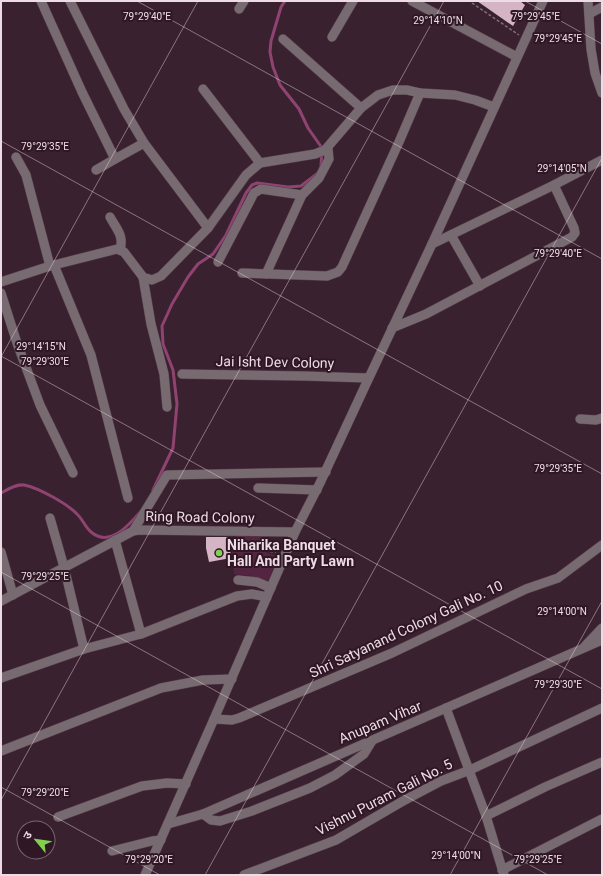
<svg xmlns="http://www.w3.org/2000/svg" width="603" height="876" viewBox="0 0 603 876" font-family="Roboto,'Noto Sans Devanagari',sans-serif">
<rect width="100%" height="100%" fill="#3a212f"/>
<path fill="#542541" d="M236,535L268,536L267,553L279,556L267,583L252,579V576L234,574L231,542H236Z"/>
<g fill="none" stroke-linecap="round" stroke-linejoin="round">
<g stroke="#8e4371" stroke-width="3">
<path d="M285,1L281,7L271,41L270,52L273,67L280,85L299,109L308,128L322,148L321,166"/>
<path d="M153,490L173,448L177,404L173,370L163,344L162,326L172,304L188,277L198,264L213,254L226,235L246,193L252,185L257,183L288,187L301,186L318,173"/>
<path d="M1,493C8,489 16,484 24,485C39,488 68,504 78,515C83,520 85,527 91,532C110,548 129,525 141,511"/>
</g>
</g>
<g fill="#d5b4c5">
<path d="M477,1H520L525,5L513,26Z"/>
<path d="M206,537H229L231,558L209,562L206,548Z"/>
</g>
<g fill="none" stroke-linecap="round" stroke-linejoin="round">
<defs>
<g id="minor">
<path d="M41,1L82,92L115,159"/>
<path d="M70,1L124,109L144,143L208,228"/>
<path d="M412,1L517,57"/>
<path d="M588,1L591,49L595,73L602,93"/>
<path d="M239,9L244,1"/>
<path d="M589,14L602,7"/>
<path d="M332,37L353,1"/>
<path d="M283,39L361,108"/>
<path d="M203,89L260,163"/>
<path d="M16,157L26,175L50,266"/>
<path d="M96,170L115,159L144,143"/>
<path d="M110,217C117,230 124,235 120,250"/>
<path d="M451,235L480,286"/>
<path d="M432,244L554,185L602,160"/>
<path d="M218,262L254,193L261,189L302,195"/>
<path d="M54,265L91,355L128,498"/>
<path d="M242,273L327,276L338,272L342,267L399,142L420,93"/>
<path d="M266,274L302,195L319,178L329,159L328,149"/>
<path d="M143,277L151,324L164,374L167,407"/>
<path d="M1,282L50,266L117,249L124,252L143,277L152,280L161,276L208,228L246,175L260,163L315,154L325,150L361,108L378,95L393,90H407L420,93L455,95L475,100L494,107"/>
<path d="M1,293L17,343L40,405L73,473"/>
<path d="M392,328L426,314L572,237L575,233L574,228L554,185"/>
<path d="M182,374L304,376L368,378"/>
<path d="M580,419L596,420L602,418"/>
<path d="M258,488L317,490"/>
<path d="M50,518L64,567L84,649"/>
<path d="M133,531L167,475L326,472"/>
<path d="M115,540L141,634"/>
<path d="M1,552L13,595"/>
<path d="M238,580L257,582L271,588"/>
<path d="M1,601L133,531L139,530L295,532"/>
<path d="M585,646L602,628"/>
<path d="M1,678L84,649L141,634L237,596L252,594L267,597"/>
<path d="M446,708L486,816L504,875"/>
<path d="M214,719L232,720L239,718L392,653L526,589L558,578L602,545"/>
<path d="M1,751L161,688L203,680L232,679"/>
<path d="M203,814L211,820L220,821L252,811L310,788L335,775L364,754L372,741"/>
<path d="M486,816L545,787L602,762"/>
<path d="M58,817L142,786L167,783L186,784"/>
<path d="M168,824L203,814L602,640"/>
<path d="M112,851L152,841L161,840"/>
<path d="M502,870L602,819"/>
<path d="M145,875L214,719L295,532L320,483L366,384L432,244L543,1"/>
<path d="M244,875L336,840L403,801L441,781L470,770L602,708"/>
</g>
</defs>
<use href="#minor" stroke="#573f4c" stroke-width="10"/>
<g stroke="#836e7a" stroke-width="1.5" stroke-dasharray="3 2" stroke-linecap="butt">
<path d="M472,3L519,35"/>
<path d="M265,551L276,552"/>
</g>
<use href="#minor" stroke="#786a71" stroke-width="9"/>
</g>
<path fill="none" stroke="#eddce5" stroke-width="1" stroke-opacity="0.45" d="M137,1L602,259M525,1L602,44M1,141L602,474M1,356L602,689M1,357L198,1M1,572L548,875M1,787L160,875M1,800L444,1M205,875L602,158M450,875L602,601"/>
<circle fill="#82d04f" stroke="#2f1725" stroke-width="1.5" cx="219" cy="553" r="4"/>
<g text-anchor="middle" stroke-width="4" stroke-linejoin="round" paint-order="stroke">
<g font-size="14" fill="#eddce5" stroke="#2f1725">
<text transform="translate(275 362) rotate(1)" y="5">Jai Isht Dev Colony</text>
<text transform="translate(200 517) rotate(1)" y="5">Ring Road Colony</text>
<text transform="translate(406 629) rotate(-25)" y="5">Shri Satyanand Colony Gali No. 10</text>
<text transform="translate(380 722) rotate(-23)" y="5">Anupam Vihar</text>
<text transform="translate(384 797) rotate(-27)" y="5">Vishnu Puram Gali No. 5</text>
</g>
<g font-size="14" font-weight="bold" fill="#eddce5" stroke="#2f1725" text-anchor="start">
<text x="227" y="550">Niharika Banquet<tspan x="227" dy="16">Hall And Party Lawn</tspan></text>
</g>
</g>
<g font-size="10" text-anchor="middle" fill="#eddce5" stroke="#2f1725" stroke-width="4" stroke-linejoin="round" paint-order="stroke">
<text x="147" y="20">79°29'40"E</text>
<text x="536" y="20">79°29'45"E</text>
<text x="438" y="24">29°14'10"N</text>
<text x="558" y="42">79°29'45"E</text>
<text x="45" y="150">79°29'35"E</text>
<text x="562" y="172">29°14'05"N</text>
<text x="558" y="257">79°29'40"E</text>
<text x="41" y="350">29°14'15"N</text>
<text x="45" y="365">79°29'30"E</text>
<text x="558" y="472">79°29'35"E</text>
<text x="45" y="580">79°29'25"E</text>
<text x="562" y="615">29°14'00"N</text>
<text x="558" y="688">79°29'30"E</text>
<text x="45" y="796">79°29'20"E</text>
<text x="456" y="859">29°14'00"N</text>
<text x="149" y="863">79°29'20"E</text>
<text x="538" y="863">79°29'25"E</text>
</g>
<rect width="603" height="876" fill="none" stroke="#eddce5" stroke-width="4"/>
<g transform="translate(36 840) rotate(299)"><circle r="19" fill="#2f1725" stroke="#7b6672"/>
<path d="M0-3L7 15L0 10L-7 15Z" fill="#82d04f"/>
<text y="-6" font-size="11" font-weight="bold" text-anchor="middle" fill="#eddce5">उ</text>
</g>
</svg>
